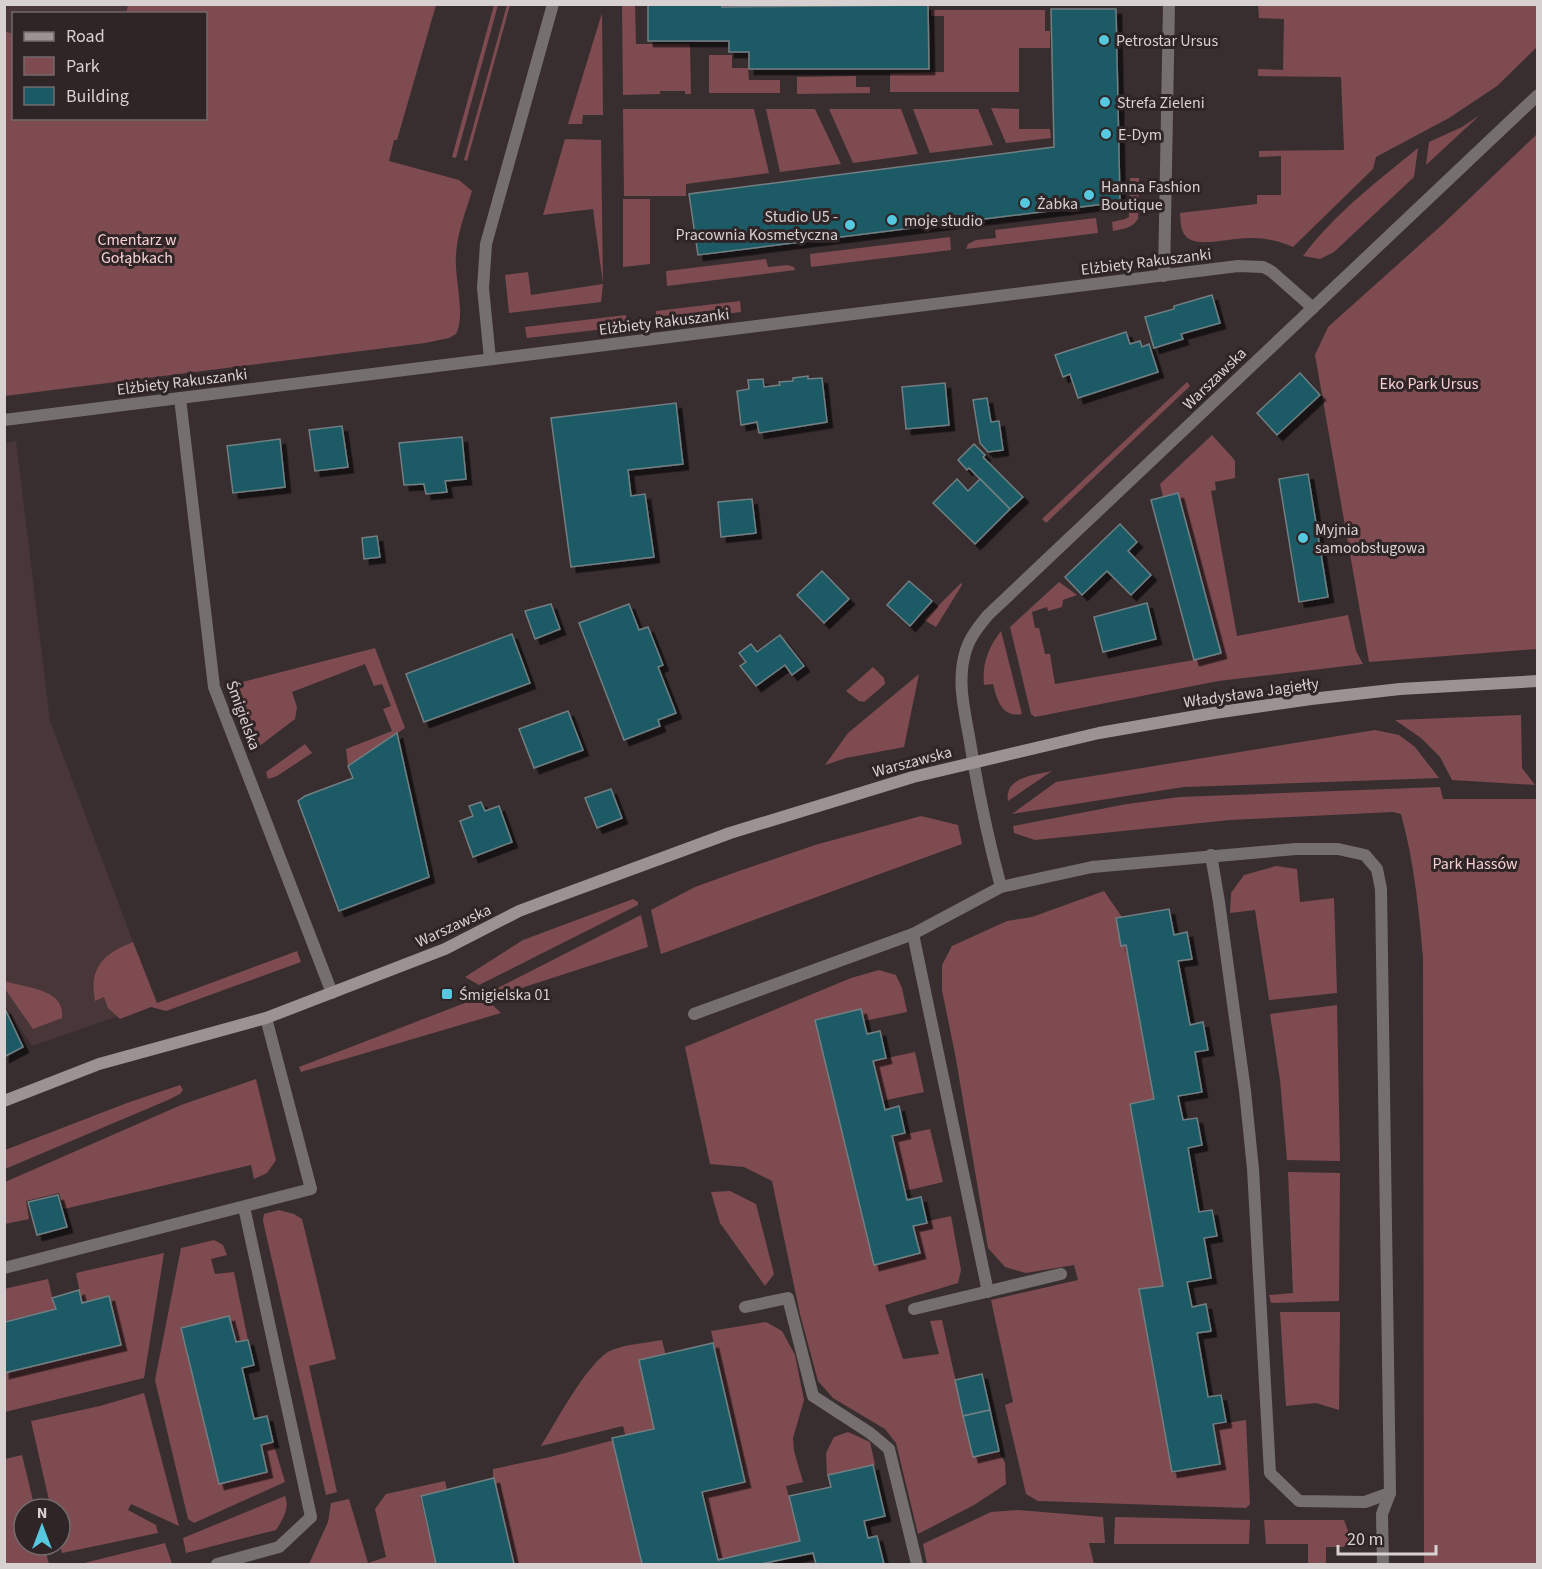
<svg xmlns="http://www.w3.org/2000/svg" width="1542" height="1569" viewBox="0 0 1542 1569" font-family="'Source Sans 3',sans-serif">
<defs>
<filter id="shadow"><feDropShadow dx="5.5" dy="5.5" stdDeviation="0" flood-color="#0009"/></filter>
</defs>
<rect width="100%" height="100%" fill="#392e2f"/>
<g fill="#483638">
<path d="M4,5H128L126,13L14,14L13,34L5,31Z"/>
<path d="M16,441L50,721L156,1003L32,1046L4,1004V443Z"/>
</g>
<g fill="#7e4b51">
<path d="M128,5H436L397,140H394L389,161L459,180L472,191C466,211 457,233 456,255C454,278 466,315 456,334L449,338L425,343L5,396V31L13,34L14,118H206V14L126,13Z"/>
<path d="M494,5H498L456,158L452,157Z"/>
<path d="M507,5H510L467,161L464,160Z"/>
<path d="M622,5H635L636,44H690L691,94H685V91H660V94L623,95Z"/>
<path d="M1258,5H1537V47L1497,86L1449,118L1376,157L1373,169L1293,247C1280,241 1265,238 1251,238C1235,237 1203,247 1189,239C1180,233 1181,223 1180,213L1257,204V195H1281V156L1259,157V151L1344,150L1341,77L1258,76V69L1283,70L1284,19L1259,18Z"/>
<path d="M931,10H1045V31H1050V48H1019V92H890V73L944,72V16H931Z"/>
<path d="M602,13L603,115H583L582,124H568Z"/>
<path d="M709,55H732V68H748L749,80H780V93H709Z"/>
<path d="M856,76V87H870V93L797,94V77Z"/>
<path d="M991,108L1019,109V129H1050L1051,138L1006,143Z"/>
<path d="M623,109H754L769,173L686,184V196H624Z"/>
<path d="M766,109H815L841,164L780,172Z"/>
<path d="M829,109H901L918,154L853,163Z"/>
<path d="M913,109H978L993,145L930,153Z"/>
<path d="M1480,115L1426,165L1429,142L1462,127Z"/>
<path d="M1537,134V649L1369,662L1315,355L1328,327L1443,224Z"/>
<path d="M565,139L601,140L603,284L601,302L509,313L505,275L528,272L531,295L603,284L593,209L543,215Z"/>
<path d="M1418,148L1414,177L1334,252L1320,259L1303,256C1335,213 1378,181 1418,148Z"/>
<path d="M1130,178H1139L1138,219C1132,228 1123,229 1113,231L1112,222L1125,219L1129,217Z"/>
<path d="M623,199H650V264L623,267Z"/>
<path d="M1096,218L1098,233L966,249L968,244L976,240L996,238L995,230Z"/>
<path d="M950,237L951,250L811,267L810,254Z"/>
<path d="M766,259L768,267L788,265L794,267L795,270L667,286L666,271Z"/>
<path d="M740,301L741,312L661,322L656,318V311Z"/>
<path d="M626,315L627,321L622,327L527,338L525,327Z"/>
<path d="M1187,382L1190,386L1046,523L1042,519Z"/>
<path d="M1212,435L1232,457L1235,461V478L1215,482L1216,490L1211,491L1237,636L1348,615L1356,651L1363,664L1218,681L1035,717L1031,714L1010,627L1059,582L1077,595L1063,600L1062,607L1048,611L1047,607L1032,612L1035,628H1039L1045,654H1050L1055,684L1194,660L1221,653L1178,493L1163,497L1160,484Z"/>
<path d="M961,583L962,585L936,627L924,620Z"/>
<path d="M1001,631L1022,714C1002,718 997,700 993,684L984,685C982,664 988,648 1001,631Z"/>
<path d="M375,648L405,728L348,766L346,749L392,731L383,709L391,706L382,684L374,686L365,664L292,692L297,707L295,719L257,748L231,685Z"/>
<path d="M873,667L884,678L885,684L864,702L859,701L846,691Z"/>
<path d="M919,674L904,747L846,758L825,765L848,733Z"/>
<path d="M1521,715L1522,768L1535,785L1452,780L1440,757L1421,738L1395,720Z"/>
<path d="M1375,730L1399,735L1415,747L1439,778L1184,787L1012,814L1056,782Z"/>
<path d="M305,744L312,753L277,776L268,779L266,772Z"/>
<path d="M1052,771L1008,801C1004,777 1035,775 1052,771Z"/>
<path d="M1440,787L1443,799H1537V1564H1424L1423,958C1419,910 1414,861 1401,814L1393,812L1230,820L1035,840L1014,833L1013,826L1127,804L1180,797Z"/>
<path d="M921,816L958,825L962,844L661,954L651,910L695,887L739,871L815,845Z"/>
<path d="M1276,866L1297,869L1300,902L1334,898L1337,993L1269,1000L1255,910L1230,913L1231,893L1244,875Z"/>
<path d="M1104,891L1122,917L1154,1100L1131,1105L1163,1286L1139,1290L1172,1473L1220,1464L1214,1425L1246,1420L1250,1504L1246,1508L1038,1501L1026,1494L1005,1405L1013,1402L991,1300L1078,1280L1074,1265L1026,1273L1005,1267L988,1248L956,1059L942,990V965L952,946L1007,921L1032,917Z"/>
<path d="M633,899L638,902V905L479,985L465,977L523,940Z"/>
<path d="M641,915L648,947L496,996L490,992Z"/>
<path d="M133,942L157,1003L297,951L301,962L166,1011L151,1007L120,1019L108,1008L104,997L95,1001C89,967 103,954 133,942Z"/>
<path d="M879,970L896,975L902,988L907,1012L864,1021L861,1009L816,1020L911,1225L951,1216L961,1270L958,1283L885,1305L903,1359L939,1354L930,1321L942,1320L973,1457L999,1451L1005,1463L1006,1484L974,1505L918,1534L896,1443L885,1429L833,1398L818,1381L800,1314L772,1181L744,1167L710,1164L685,1047L851,978Z"/>
<path d="M5,981C24,988 66,988 62,1018L33,1029L5,989Z"/>
<path d="M483,996L501,1013L301,1072L299,1067Z"/>
<path d="M1337,1005L1340,1161L1287,1160L1280,1080L1270,1014Z"/>
<path d="M915,1052L924,1092L882,1101L873,1061Z"/>
<path d="M256,1079L276,1160L267,1173L254,1179L251,1165L64,1209L59,1193L26,1201L29,1219L5,1224V1182L181,1105Z"/>
<path d="M180,1085L183,1090L180,1094L168,1100L5,1169V1150L127,1103Z"/>
<path d="M930,1129L943,1182L905,1191L892,1137Z"/>
<path d="M1288,1172L1340,1173L1339,1301L1271,1303L1269,1295L1293,1293Z"/>
<path d="M730,1191L756,1204L774,1274L765,1286L720,1223L711,1192Z"/>
<path d="M279,1210L294,1214L302,1219L336,1359L309,1366L337,1492L326,1495L263,1221L264,1214Z"/>
<path d="M214,1240L223,1245L227,1255L211,1259L215,1274L234,1272L248,1340L236,1342L229,1316L181,1328L219,1484L267,1472L261,1445L273,1442L285,1482L194,1523L188,1519L155,1380L181,1248Z"/>
<path d="M164,1253L144,1378L5,1412L4,1373L121,1345L109,1296L82,1303L76,1273Z"/>
<path d="M48,1279L55,1309L5,1321L4,1289Z"/>
<path d="M1280,1312H1340L1339,1410L1316,1403L1286,1406Z"/>
<path d="M766,1322L782,1331L795,1355L804,1400L793,1438L794,1451L803,1482L786,1486L800,1542L719,1561L704,1493L746,1483L711,1331Z"/>
<path d="M662,1340L666,1356L655,1431L626,1437L623,1426L541,1446C555,1424 589,1359 612,1350C627,1344 646,1343 662,1340Z"/>
<path d="M144,1393L179,1526L131,1504L128,1510L156,1525L158,1533L62,1553L60,1545V1509H51L31,1421L100,1406Z"/>
<path d="M848,1432L870,1442L875,1465L827,1476L826,1453L834,1437Z"/>
<path d="M614,1440L642,1564H513L493,1479V1469L550,1457Z"/>
<path d="M22,1455L35,1509H24V1545H44L49,1564H5V1459Z"/>
<path d="M445,1481L447,1490L420,1497L436,1564H309L328,1522L331,1503L349,1499L368,1563L386,1557L375,1509L386,1494Z"/>
<path d="M285,1496C290,1508 283,1519 276,1530L186,1553L183,1538Z"/>
<path d="M1018,1510L1103,1517L1105,1543H1089L1094,1564H927L923,1544L991,1512Z"/>
<path d="M1115,1517L1250,1520L1249,1544H1114Z"/>
<path d="M1264,1520H1344L1354,1547H1326V1564H1308V1544H1266Z"/>
<path d="M165,1543L172,1564H80Z"/>
</g>
<g fill="#1a5a66" stroke="#727f82" stroke-width="1.5" filter="url(#shadow)">
<path d="M648,4H722V7L928,5L929,69H749V52H729V41H648Z"/>
<path d="M1051,9H1116L1120,202L698,255L689,194L1054,147Z"/>
<path d="M1212,295L1220,323L1181,334L1183,339L1154,348L1145,317L1174,309V306Z"/>
<path d="M1126,332L1130,344L1140,341L1142,347L1149,344L1158,372L1078,398L1070,374L1063,377L1055,355Z"/>
<path d="M1300,373L1320,395L1277,435L1257,413Z"/>
<path d="M808,376V379L822,378L827,422L759,433L757,422L741,425L737,391L749,389L748,380L763,379L764,387L780,385L779,382L793,381V378Z"/>
<path d="M945,383L949,425L906,429L902,387Z"/>
<path d="M987,398L991,422L999,421L1003,450L988,452L980,443L973,400Z"/>
<path d="M676,403L683,464L628,470L631,496L645,494L654,557L571,567L551,418Z"/>
<path d="M342,426L348,467L315,471L309,430Z"/>
<path d="M462,437L466,479L445,481L447,492L426,494L424,484L404,485L399,443Z"/>
<path d="M280,439L285,487L233,493L227,446Z"/>
<path d="M974,444L985,455L983,457L1023,497L1010,509L969,468L967,470L958,460Z"/>
<path d="M1308,474L1328,597L1299,602L1279,479Z"/>
<path d="M957,479L968,491L980,479L1010,509L975,544L933,503Z"/>
<path d="M1178,493L1221,653L1194,660L1151,500Z"/>
<path d="M752,499L756,533L721,537L718,502Z"/>
<path d="M1120,524L1137,542L1128,551L1151,575L1131,595L1107,571L1082,595L1065,577Z"/>
<path d="M377,536L380,557L364,559L362,538Z"/>
<path d="M822,571L849,599L824,623L797,595Z"/>
<path d="M909,581L932,601L910,626L887,605Z"/>
<path d="M1147,603L1156,639L1103,652L1094,617Z"/>
<path d="M551,604L560,629L535,639L525,611Z"/>
<path d="M629,604L639,630L648,627L663,665L658,667L676,713L658,720L660,726L624,740L579,623Z"/>
<path d="M512,634L530,683L424,722L406,674Z"/>
<path d="M780,635L804,666L792,675L785,665L756,686L740,666L746,662L739,653L751,644L757,652Z"/>
<path d="M568,711L583,750L534,768L519,729Z"/>
<path d="M397,733L429,877L339,911L298,801L305,796L353,778L348,766Z"/>
<path d="M611,789L622,818L597,828L585,798Z"/>
<path d="M481,802L485,811L499,806L512,842L473,857L460,821L473,816L469,806Z"/>
<path d="M1169,909L1174,935L1187,932L1192,959L1178,961L1190,1025L1203,1022L1208,1050L1195,1052L1202,1092L1178,1096L1183,1120L1197,1118L1202,1145L1188,1148L1199,1212L1212,1210L1217,1236L1204,1238L1211,1278L1187,1282L1192,1307L1206,1304L1211,1331L1197,1333L1208,1397L1221,1395L1226,1422L1213,1424L1220,1464L1172,1472L1139,1289L1163,1286L1130,1104L1154,1099L1126,945L1121,946L1116,918Z"/>
<path d="M5,1009L23,1047L4,1057V1010Z"/>
<path d="M861,1009L867,1034L880,1031L886,1058L873,1061L885,1110L899,1106L905,1133L892,1136L907,1200L921,1197L927,1223L913,1226L920,1253L874,1265L815,1020Z"/>
<path d="M58,1195L67,1227L37,1235L28,1202Z"/>
<path d="M79,1290L82,1303L109,1296L121,1345L4,1373V1318L5,1322L56,1309L52,1298Z"/>
<path d="M229,1316L236,1342L248,1340L254,1365L242,1368L254,1419L267,1416L273,1442L261,1445L267,1472L219,1484L181,1328Z"/>
<path d="M713,1343L745,1482L702,1492L718,1560L800,1541L789,1496L831,1487L828,1475L873,1465L885,1516L864,1521L868,1538L877,1536L884,1564H816L813,1553L761,1564H642L612,1438L654,1429L639,1360Z"/>
<path d="M982,1374L990,1410L963,1416L955,1380Z"/>
<path d="M990,1410L999,1451L973,1457L963,1416Z"/>
<path d="M494,1478L514,1564H436L421,1496Z"/>
</g>
<g fill="none" stroke-linecap="round" stroke-linejoin="round">
<g stroke="#756f70" stroke-width="12">
<path d="M4,1268L311,1189L266,1018"/>
<path d="M217,1564L279,1547L311,1517L244,1207"/>
</g>
<g stroke="#756f70" stroke-width="12">
<path d="M1164,276L1169,4"/>
<path d="M490,359L483,288L486,244L553,4"/>
<path d="M180,398L214,687L332,993"/>
<path d="M4,420L1238,266L1263,267L1271,271L1313,308"/>
<path d="M1211,855L1219,902L1245,1091L1253,1169L1270,1473L1299,1501L1365,1502L1390,1493"/>
<path d="M1001,887C988,839 978,791 970,742C965,712 956,681 966,650C970,637 979,626 988,615L1538,95"/>
<path d="M913,934L988,1292"/>
<path d="M694,1014L913,934L1001,887L1092,867L1296,849H1338L1365,855L1377,869L1381,889L1390,1493L1382,1514L1383,1564"/>
<path d="M745,1307L788,1298L813,1396L870,1433L889,1449L917,1564"/>
<path d="M914,1309L1061,1274"/>
</g>
<path stroke="#9b9293" stroke-width="12" d="M4,1101L99,1064L266,1018L445,949L519,911L559,896L730,833L913,777L1099,733L1214,713L1311,699L1400,689L1538,681"/>
</g>
<g fill="#56c9e0" stroke="#2f2526" stroke-width="2">
<circle cx="1104" cy="40" r="6"/>
<circle cx="1105" cy="102" r="6"/>
<circle cx="1106" cy="134" r="6"/>
<circle cx="1089" cy="195" r="6"/>
<circle cx="1025" cy="203" r="6"/>
<circle cx="892" cy="220" r="6"/>
<circle cx="850" cy="225" r="6"/>
<circle cx="1303" cy="538" r="6"/>
<rect x="441" y="988" width="12" height="12" rx="3"/>
</g>
<g text-anchor="middle" stroke-width="6" stroke-linejoin="round" paint-order="stroke">
<g font-size="16" fill="#d8d1d2" stroke="#2f2526" text-anchor="start">
<text x="1116" y="46">Petrostar Ursus</text>
<text x="1117" y="108">Strefa Zieleni</text>
<text x="1118" y="140">E-Dym</text>
<text x="1101" y="192">Hanna Fashion<tspan x="1101" dy="18">Boutique</tspan></text>
<text x="1037" y="209">Żabka</text>
<text x="838" y="222" text-anchor="end">Studio U5 -<tspan x="838" dy="18">Pracownia Kosmetyczna</tspan></text>
<text x="904" y="226">moje studio</text>
<text x="1315" y="535">Myjnia<tspan x="1315" dy="18">samoobsługowa</tspan></text>
<text x="459" y="1000">Śmigielska 01</text>
</g>
<g font-size="16" fill="#f7d0d3" stroke="#2f2526">
<text x="137" y="245">Cmentarz w<tspan x="137" dy="18">Gołąbkach</tspan></text>
<text x="1429" y="389">Eko Park Ursus</text>
<text x="1475" y="869">Park Hassów</text>
</g>
<g font-size="16" fill="#d8d1d2" stroke="#2f2526">
<text transform="translate(1146 261) rotate(-7)" y="6">Elżbiety Rakuszanki</text>
<text transform="translate(664 321) rotate(-7)" y="6">Elżbiety Rakuszanki</text>
<text transform="translate(1214 378) rotate(-44)" y="6">Warszawska</text>
<text transform="translate(182 381) rotate(-7)" y="6">Elżbiety Rakuszanki</text>
<text transform="translate(1251 692) rotate(-8)" y="6">Władysława Jagiełły</text>
<text transform="translate(244 715) rotate(70)" y="6">Śmigielska</text>
<text transform="translate(912 761) rotate(-15)" y="6">Warszawska</text>
<text transform="translate(453 925) rotate(-25)" y="6">Warszawska</text>
</g>
</g>
<rect width="1542" height="1569" fill="none" stroke="#d8d1d2" stroke-width="12"/>
<rect x="12" y="12" width="195" height="108" fill="#2f2526" stroke="#736a6b" stroke-width="1.5"/>
<rect x="24" y="32" width="30" height="9" fill="#9b9293" stroke="#736a6b" stroke-width="1.5"/>
<text x="66" y="42" font-size="18" fill="#d8d1d2">Road</text>
<rect x="24" y="57" width="30" height="18" fill="#7e4b51" stroke="#736a6b" stroke-width="1.5"/>
<text x="66" y="72" font-size="18" fill="#d8d1d2">Park</text>
<rect x="24" y="87" width="30" height="18" fill="#1a5a66" stroke="#736a6b" stroke-width="1.5"/>
<text x="66" y="102" font-size="18" fill="#d8d1d2">Building</text>
<g transform="translate(42 1527)"><circle r="28" fill="#2f2526" stroke="#736a6b" stroke-width="1.5"/>
<path d="M0-4.5L10 22L0 15L-10 22Z" fill="#56c9e0"/>
<text y="-9" font-size="16" font-weight="bold" text-anchor="middle" fill="#d8d1d2">N</text>
</g>
<path d="M1338 1545v9h98v-9" fill="none" stroke="#d8d1d2" stroke-width="3"/>
<text x="1347" y="1545" font-size="18" fill="#d8d1d2" stroke="#2f2526" stroke-width="4.5" paint-order="stroke">20 m</text>
</svg>
